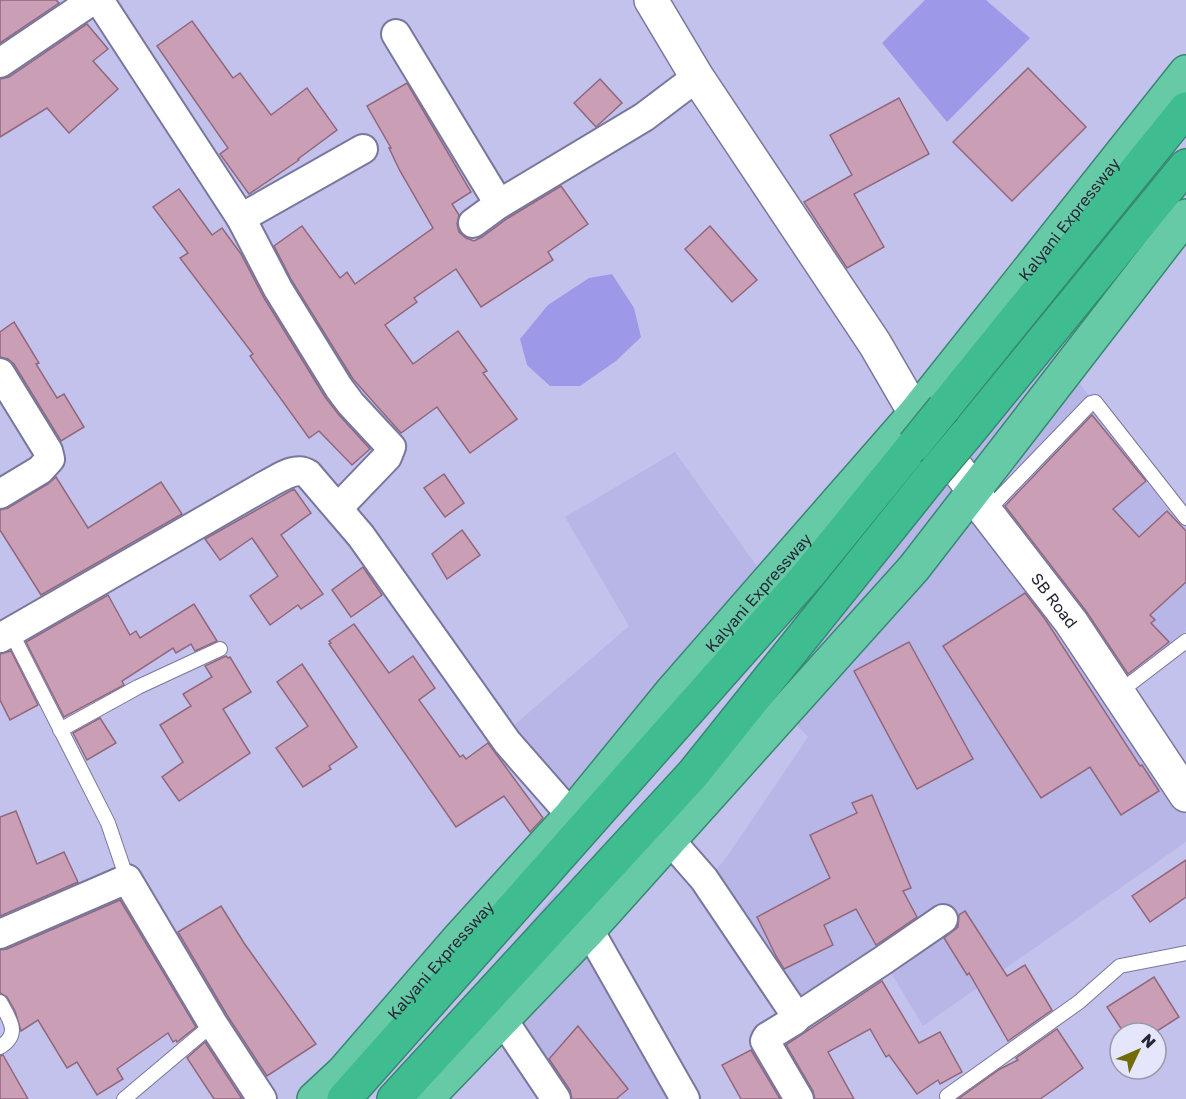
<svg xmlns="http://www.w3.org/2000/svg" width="1186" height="1099" viewBox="0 0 1186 1099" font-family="'Golos Text',sans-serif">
<rect width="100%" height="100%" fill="#c3c2ed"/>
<g fill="#b7b6e7">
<path d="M1053,349L1186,521V631L1127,693L950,462Z"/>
<path d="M675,452L784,604L593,819L512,727L629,626L565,517Z"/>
<path d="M942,469L1073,634L1186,812V842L923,1026L879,953L804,1006L711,876L728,855L808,737L756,682Z"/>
<path d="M556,892L615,961L686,1099H545L485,978Z"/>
</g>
<g fill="#9d99e8">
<path d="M925,0H986L1030,38L947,122L882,43Z"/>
<path d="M612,274L634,308L641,337L616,361L580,386H550L527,365L520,339L548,305L589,278Z"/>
</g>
<g fill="#ca9fb5" stroke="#90677d" stroke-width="1.5">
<path d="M0,0H56L59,3L0,43Z"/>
<path d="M192,21L233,78L240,73L271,115L307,88L337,130L298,159L299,160L249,194L220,154L228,148L157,46Z"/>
<path d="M87,24L108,49L93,61L118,89L69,133L47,108L0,137V79L9,77Z"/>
<path d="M1028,68L1086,127L1012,201L953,142Z"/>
<path d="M600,79L622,103L596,127L574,103Z"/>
<path d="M407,83L471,192L452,204L459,215L457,224L459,232L466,238L474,241L482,237L508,218L561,186L588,224L548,252L553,260L481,307L456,269L414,298L417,302L385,325L413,364L458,331L487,371L483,373L517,419L470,453L437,407L401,433L353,379L292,281L274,246L302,226L340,278L347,272L355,284L433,228L400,171L389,148H391L367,106Z"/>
<path d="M899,98L929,154L854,194L884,247L847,268L804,202L852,175L830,135Z"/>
<path d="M179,189L212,235L222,228L241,254L264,298L325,397L339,415L370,449L352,465L319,431L309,438L250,356L253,354L180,258L188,253L153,207Z"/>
<path d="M710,226L757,280L732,302L685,249Z"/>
<path d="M14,322L39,363L36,364L57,398L64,394L84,427L61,441L14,364L8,359L0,357V332Z"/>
<path d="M1092,415L1146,481L1113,509L1139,537L1167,511L1186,531V582L1150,615L1155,620L1151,623L1169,642L1128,674L1086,611L1005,506Z"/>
<path d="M444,474L464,503L445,517L424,488Z"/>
<path d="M56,477L88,528L161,482L182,514L41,595L0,530V510L8,508L48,484Z"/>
<path d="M294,489L311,513L281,535L323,594L301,609L298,605L270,625L250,596L278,576L252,538L220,560L205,539Z"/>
<path d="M462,530L480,555L447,579L432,554Z"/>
<path d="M363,567L382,595L351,617L332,590Z"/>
<path d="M1025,593L1045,619L1140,766L1142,765L1159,791L1121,815L1090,767L1041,798L943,646Z"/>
<path d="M108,595L130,635L136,631L140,638L194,604L217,641L195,651L191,644L176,653L173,648L122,681L124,685L64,717L26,642Z"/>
<path d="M354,624L389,673L413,656L435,688L419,700L460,757L463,755L466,759L488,743L543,818L530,832L504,796L456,827L329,644L331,643L329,641Z"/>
<path d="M909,642L973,759L917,789L854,671Z"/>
<path d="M11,651L38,705L10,720L0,700V654Z"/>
<path d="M226,656L228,658L230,657L251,692L223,709L250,753L179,801L162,777L183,762L160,725L191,706L183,694L212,677L205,666Z"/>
<path d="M302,664L357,747L329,766L331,769L303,787L276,748L308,726L277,682Z"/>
<path d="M100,718L116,743L87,760L73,733Z"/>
<path d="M872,795L911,888L903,891L917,917L876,945L856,909L824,925L833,945L784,969L776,956L757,917L830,878L810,835L857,813L852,803Z"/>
<path d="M16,811L37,864L64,852L78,882L0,916V817Z"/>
<path d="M1186,860V897L1150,922L1132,896Z"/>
<path d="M120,900L196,1027L177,1042L176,1040L173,1042L168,1033L117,1069L123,1079L97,1095L77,1062L67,1068L38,1020L21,1031L15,1011L7,997L0,993V950L7,949Z"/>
<path d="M221,906L244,943L316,1044L267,1076L227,1015L178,932Z"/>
<path d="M965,911L1007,976L1025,965L1052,1010L1008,1041L969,973L967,975L944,938L958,927L959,915Z"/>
<path d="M1154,977L1179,1017L1154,1033H1124L1107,1007Z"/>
<path d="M882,981L919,1043L940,1032L962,1072L940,1084L938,1080L917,1094L889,1055L886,1057L870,1029L828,1052L854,1099H815L813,1091L786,1045Z"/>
<path d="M578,1026L628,1089L616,1099H572L570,1090L549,1059Z"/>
<path d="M1057,1029L1083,1068L1056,1088L1040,1099H958L1000,1069L1018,1060L1016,1058Z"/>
<path d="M205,1042L242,1099H214L187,1058Z"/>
<path d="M751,1050L780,1099H741L722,1065Z"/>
<path d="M3,1055L28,1099H0V1056Z"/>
</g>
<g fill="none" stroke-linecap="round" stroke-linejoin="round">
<defs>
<g id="service">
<path d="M986,512L1091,403L1095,402L1186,518"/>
<path d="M11,632L108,823L127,879"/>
<path d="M1118,693L1186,641"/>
<path d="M60,730L138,687L220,649"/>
<path d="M0,1002C10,1020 21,1034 0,1047"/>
<path d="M947,1096L1079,1002L1120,966L1186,953"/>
<path d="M124,1099L213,1024"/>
</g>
<g id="minor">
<path d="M99,0L241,218L363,149"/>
<path d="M396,34L499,204"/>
<path d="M0,63L93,0"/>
<path d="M241,218L278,289L339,388L351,404L391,447L387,457L339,507"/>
<path d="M473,223L499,204L644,117L697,77"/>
<path d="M0,373L48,451L50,459L40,470L0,494"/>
<path d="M0,638L264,486C277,480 295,465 308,474L361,536L507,742L571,815"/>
<path d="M669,839L704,879L797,1017L795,1020L767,1037L765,1041L799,1099"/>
<path d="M589,930L685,1099"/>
<path d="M0,934L127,879L213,1024L262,1099"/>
<path d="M797,1017L882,961L943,919"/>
<path d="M503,1020L556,1099"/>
</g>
<g id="tertiary">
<path id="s1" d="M651,0L697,77L875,344L915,413L974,491L986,512L1071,622L1186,795"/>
</g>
<g id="trunk">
<path id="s2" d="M314,1099L343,1072L460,937L571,815L673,690L915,413L1186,72"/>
<path d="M426,1099L589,930L914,568L1186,216"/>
</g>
<g id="motorway">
<path d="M944,408L1186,109"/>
<path d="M966,435L1186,166"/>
<path d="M344,1099L809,574L914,445"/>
<path d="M394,1099L693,774L934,473"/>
</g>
</defs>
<use href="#service" stroke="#78779e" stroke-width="16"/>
<use href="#minor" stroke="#78779e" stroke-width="32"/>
<use href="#tertiary" stroke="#78779e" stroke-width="36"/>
<use href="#trunk" stroke="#368871" stroke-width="36"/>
<use href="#motorway" stroke="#368871" stroke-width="36"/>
<use href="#service" stroke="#fff" stroke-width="14"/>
<use href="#minor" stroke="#fff" stroke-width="28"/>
<use href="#tertiary" stroke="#fff" stroke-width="33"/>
<use href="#trunk" stroke="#66caa7" stroke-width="33"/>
<use href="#motorway" stroke="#3fbd91" stroke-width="33"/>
<defs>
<g id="motorway-bridge">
<path d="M914,445L944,408"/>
<path d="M934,473L966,435"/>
</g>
</defs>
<use href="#motorway-bridge" stroke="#368871" stroke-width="36" stroke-linecap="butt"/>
<use href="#motorway-bridge" stroke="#3fbd91" stroke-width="33"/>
</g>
<g text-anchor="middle" stroke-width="4.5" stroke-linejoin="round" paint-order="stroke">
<g font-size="16" fill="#262636" stroke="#e5e5fb">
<text dy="6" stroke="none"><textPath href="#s2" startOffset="1160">Kalyani Expressway</textPath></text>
<text dy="6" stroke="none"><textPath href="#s2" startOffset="674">Kalyani Expressway</textPath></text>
<text dy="6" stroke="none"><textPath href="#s1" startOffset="724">SB Road</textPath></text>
<text dy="6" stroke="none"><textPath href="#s2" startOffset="188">Kalyani Expressway</textPath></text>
</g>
</g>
<g transform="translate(1138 1051) rotate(46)"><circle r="28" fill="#e5e5fb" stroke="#9999ac" stroke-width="1.5"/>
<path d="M0-4.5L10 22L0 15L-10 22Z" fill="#716c07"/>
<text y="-9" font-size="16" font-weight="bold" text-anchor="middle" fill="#262636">N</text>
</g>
</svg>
